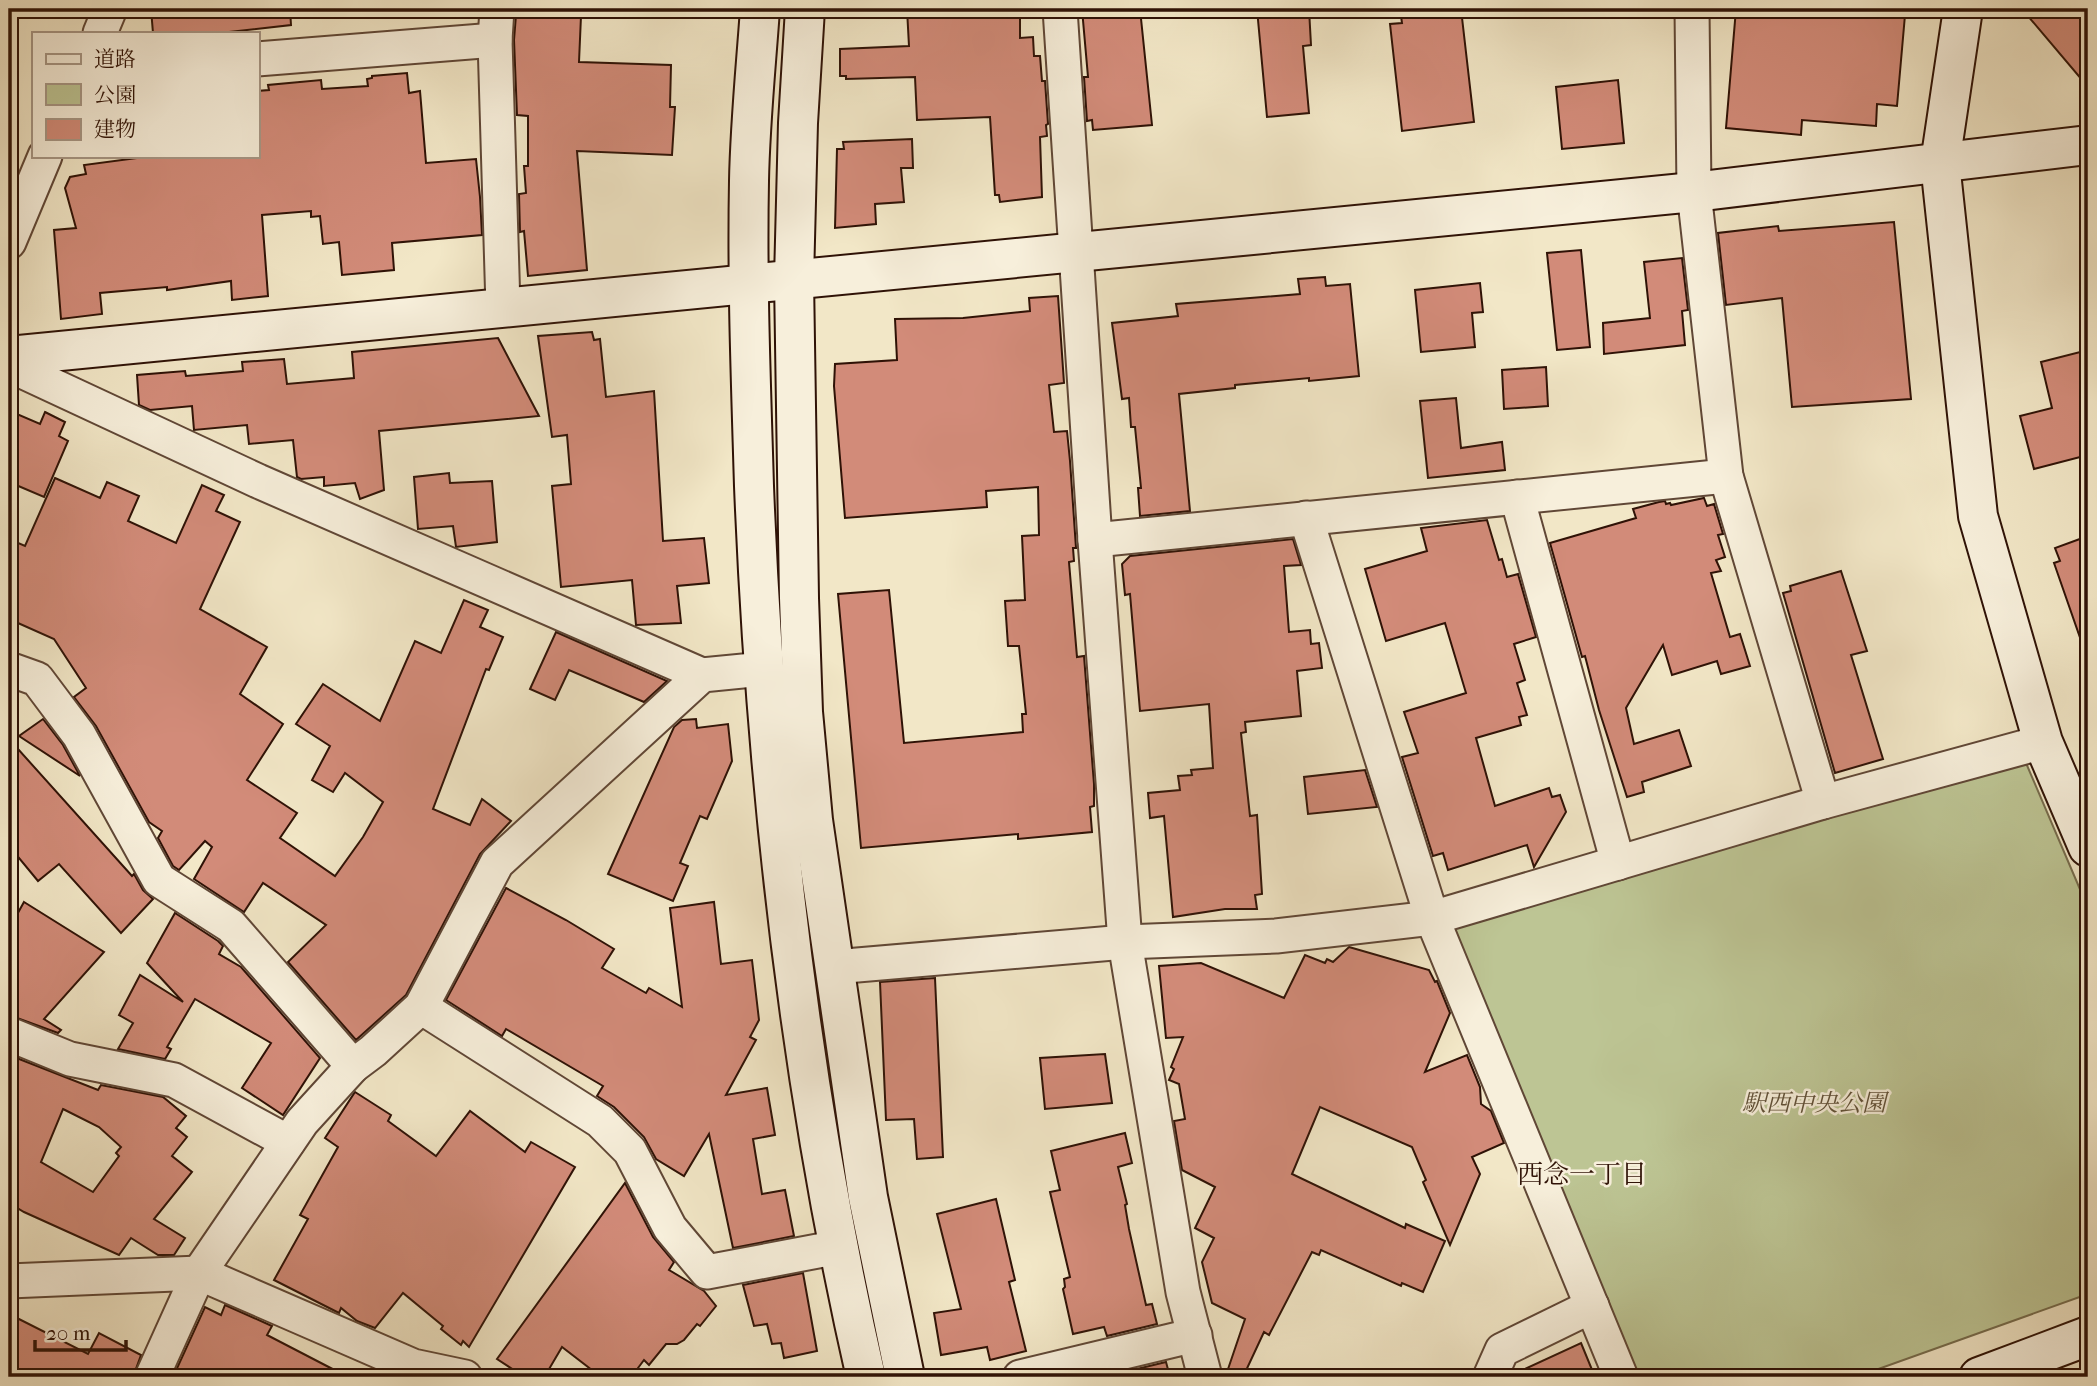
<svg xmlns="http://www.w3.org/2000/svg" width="2097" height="1386" viewBox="0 0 2097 1386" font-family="'IM FELL French Canon','Noto Serif JP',serif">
<rect width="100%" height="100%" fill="#f2e7c7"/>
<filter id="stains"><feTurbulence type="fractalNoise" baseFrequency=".00286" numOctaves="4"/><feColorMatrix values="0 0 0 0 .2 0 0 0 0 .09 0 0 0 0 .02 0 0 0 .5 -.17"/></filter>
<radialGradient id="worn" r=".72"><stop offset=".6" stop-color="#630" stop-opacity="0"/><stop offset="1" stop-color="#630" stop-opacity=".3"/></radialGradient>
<path fill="#bdc594" stroke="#766c4d" stroke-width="2" d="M2026,763L2088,908V1294L1856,1377H1634L1445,923Z"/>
<g fill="#d28b79" stroke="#2f1206" stroke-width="2" fill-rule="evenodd">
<path d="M151,9H290L291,25L220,33H153Z"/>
<path d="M907,9H1020V38L1033,37L1034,56H1040L1042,81H1045L1048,124L1046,125L1047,136L1040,137L1042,197L1000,202L999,195H995L990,117L917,120L915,77L846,79V76H840V49L909,46Z"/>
<path d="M1082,9H1140L1152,125L1093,130L1092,120L1087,121L1084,77H1088Z"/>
<path d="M1257,9H1309L1311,45L1303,46L1309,113L1267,117Z"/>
<path d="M1400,9H1461L1474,122L1402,131L1390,24L1402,23Z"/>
<path d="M1736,9H1835L1905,15L1897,106L1877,104L1876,126L1802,120L1801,135L1726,128Z"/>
<path d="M2022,9H2088V87Z"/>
<path d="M538,14L581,16L579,62L671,65L670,107H675L672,155L577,151L587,270L528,276L524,231L520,232L519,194L526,193L524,166H528V116L517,115L514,40L516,15Z"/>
<path d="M407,73L409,93L420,91L426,163L476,159L480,197L482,235L392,243L394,270L342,275L339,242L323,244L320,216L311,217V211L262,215L268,296L232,300L231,281L167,290V287L100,293L102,314L61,319L54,230L76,228L65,188L70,177L86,174L84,165L152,156H257V91L269,90L268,85L321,80L322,89L368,86L367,79L372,78V76Z"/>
<path d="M1618,80L1624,143L1562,149L1556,87Z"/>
<path d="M912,139L913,168H901L904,202L875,204L876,224L835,228L837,149H844L843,142Z"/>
<path d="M1894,222L1911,399L1792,407L1782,298L1726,305L1718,233L1778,226L1779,231Z"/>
<path d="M1581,250L1590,347L1557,350L1547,253Z"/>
<path d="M1682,258L1688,310L1682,311L1685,345L1604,354L1603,323L1650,318L1644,262Z"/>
<path d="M1325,277L1326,286L1350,284L1359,376L1309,381V378L1235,385V388L1179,394L1190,511L1140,516L1138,488H1141L1135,427H1131L1129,398L1122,399L1112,323L1178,316L1176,304L1300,294L1298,279Z"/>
<path d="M1480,283L1483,312L1472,313L1475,347L1421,352L1415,290Z"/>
<path d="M1058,296L1064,383L1049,385L1054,432L1067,431L1070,461L1076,548H1073L1074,561L1069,562L1077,657L1084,656L1094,784V806L1090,807L1092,832L1018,839V834L861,848L838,594L889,590L904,743L1023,732L1022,714H1026L1019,646H1008L1005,601L1025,600L1022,536L1039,535L1038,487L986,491L987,507L845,518L834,386L835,364L897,360L895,319L963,318L1030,311L1029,298Z"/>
<path d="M592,332L594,340L600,339L606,397L654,391L663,541L704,538L709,583L677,586L681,623L636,625L632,580L561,587L552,486L571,484L567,435L552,437L538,336Z"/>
<path d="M498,338L539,416L379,431L384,490L360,499L355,483L324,486V477L301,479L297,477L293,440L249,444L247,425L194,430L192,406L150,410L139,405L137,375L185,371L186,376L243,371L242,362L284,359L287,384L354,378L352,352Z"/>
<path d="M2088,350V455L2034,469L2020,416L2052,408L2041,362Z"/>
<path d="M1546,367L1548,406L1504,409L1502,370Z"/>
<path d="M1456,398L1461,448L1502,442L1505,470L1428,478L1420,401Z"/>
<path d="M45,412L65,422L59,436L68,441L44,497L9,482V413L16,416L17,414L40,424Z"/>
<path d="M449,473L450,483L492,481L497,542L456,547L453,526L418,529L414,477Z"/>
<path d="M55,478L100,498L107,482L139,496L128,521L176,543L202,485L224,495L216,511L240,522L200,609L267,647L240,694L283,724L247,780L297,813L280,838L335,876L363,837L383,802L345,773L333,792L312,780L330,746L296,724L323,684L380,721L415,641L441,653L464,600L488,610L480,627L503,637L489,670L486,669L433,809L470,825L482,799L511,821L480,854L406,995L356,1040L288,962L326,925L263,883L244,912L194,879L212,847L205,841L179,870L173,866L158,838L162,831L149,822L96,726L74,697L86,688L54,639L9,619V539L25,546Z"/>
<path d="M1704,498L1707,506L1714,504L1723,534L1718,535L1725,557L1716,560L1721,571L1711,573L1730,637L1740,634L1750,666L1721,674L1717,661L1672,675L1663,645L1626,708L1634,744L1679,730L1691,766L1642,782L1644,792L1627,797L1599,710L1585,656L1582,657L1550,543L1636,518L1633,509L1659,502L1665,501L1666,504L1670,503L1671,505Z"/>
<path d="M1487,520L1499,560L1502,559L1507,577L1518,574L1536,637L1514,644L1525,680L1517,683L1527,715L1519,717L1521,725L1476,738L1495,806L1549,788L1552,797L1560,795L1566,812L1534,867L1527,845L1448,870L1443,853L1433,856L1402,757L1418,753L1404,712L1466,693L1445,623L1386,641L1365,569L1427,551L1421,528Z"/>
<path d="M2088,536V648L2084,649L2054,563L2060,561L2055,548Z"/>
<path d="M1293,539L1301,565L1284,566L1289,632L1310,630L1311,644L1319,643L1322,668L1297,671L1301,716L1245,722L1246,732L1241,733L1250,816L1257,815L1262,894L1255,895L1257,909H1225L1173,917L1164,816L1150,818L1148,793L1180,790L1178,776L1192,775L1191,770L1213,768L1209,704L1140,711L1130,594L1125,595L1122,564L1130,556Z"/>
<path d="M1841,571L1867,651L1851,655L1883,759L1835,773L1783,593L1791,591L1790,586Z"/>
<path d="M556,632L667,681L644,702L569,670L555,700L530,689Z"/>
<path d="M43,719L63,745L80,776L19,736Z"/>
<path d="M696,719L697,728L728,724L732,761L707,819L700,816L680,863L688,866L673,901L608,874L674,727L682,720Z"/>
<path d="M9,739L132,876L134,874L143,890L153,899L121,933L59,864L38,881L9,846Z"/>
<path d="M1365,770L1377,807L1308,814L1304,777Z"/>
<path d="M506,888L566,920L614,949L602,968L646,993L649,988L682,1007L670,908L714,902L721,964L752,960L759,1020L750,1037L756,1040L726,1095L767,1088L775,1135L753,1139L762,1194L785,1190L794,1236L733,1248L709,1134L684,1176L656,1159L644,1137L614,1107L597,1096L603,1086L506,1029L502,1036L446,1000Z"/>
<path d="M24,902L104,952L44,1019L61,1030L58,1033L9,1015V929Z"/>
<path d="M175,913L218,941L223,946L219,954L241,967L320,1058L283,1115L242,1088L271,1043L195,999L167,1047L171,1049L165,1059L118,1049L133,1023L119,1015L140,975L183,1002L147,963Z"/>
<path d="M1349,947L1429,970L1435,982L1437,981L1450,1013L1425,1072L1467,1055L1480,1087L1481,1104L1491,1111L1504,1143L1472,1157L1480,1174L1450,1245L1423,1182L1426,1180L1412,1147L1320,1107L1292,1174L1405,1228L1406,1224L1445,1241L1423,1292L1402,1283L1401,1286L1321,1250L1319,1255L1312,1252L1269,1335L1264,1332L1243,1377H1232L1226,1375L1245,1319L1212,1303L1202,1262L1214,1238L1195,1228L1215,1187L1182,1170L1174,1121L1185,1119L1179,1084L1169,1080L1174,1069L1171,1067L1183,1037L1166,1038L1159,966L1201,963L1284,998L1305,955L1325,963L1327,959L1333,962Z"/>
<path d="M935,978L943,1157L917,1159L914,1119L886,1120L880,982Z"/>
<path d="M1105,1054L1112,1103L1045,1109L1040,1058Z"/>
<path d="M9,1055L98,1090L101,1085L163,1097L186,1116L176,1128L187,1137L172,1156L192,1172L154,1219L185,1238L174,1255H158L131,1238L119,1255L24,1212L9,1203ZM63,1109L99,1127L121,1147L116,1153L119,1156L93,1192L41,1162Z"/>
<path d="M355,1092L391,1115L388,1121L436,1156L470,1111L525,1152L531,1142L575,1167L469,1347L463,1341L461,1345L441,1329L443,1326L403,1293L375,1328L357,1321L341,1308L339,1313L274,1280L308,1219L300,1215L338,1147L325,1138Z"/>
<path d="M1125,1133L1132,1163L1118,1167L1127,1204L1125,1205L1129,1229L1146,1305L1152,1304L1157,1324L1107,1336L1104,1327L1073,1334L1063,1289L1065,1287L1064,1279L1070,1277L1050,1192L1060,1190L1051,1151Z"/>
<path d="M625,1183L653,1237L674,1262L669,1270L704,1291L716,1306L700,1326L697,1324L684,1340L677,1344H666L649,1365L644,1360L635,1372L621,1370L615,1377H601L562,1347L545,1376L517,1372L497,1359Z"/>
<path d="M996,1199L1015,1280L1009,1282L1026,1351L990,1360L987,1347L941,1355L934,1313L961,1309L937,1214Z"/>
<path d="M803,1273L817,1351L784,1358L781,1343L772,1344L767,1324L754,1326L743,1285Z"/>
<path d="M225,1305L272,1326L267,1335L348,1377H173L205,1307L221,1315Z"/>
<path d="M9,1314L88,1354L99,1333L141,1355L133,1377H9Z"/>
<path d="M1581,1343L1595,1377H1511L1512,1375Z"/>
<path d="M1166,1362L1170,1377H1116V1374Z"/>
</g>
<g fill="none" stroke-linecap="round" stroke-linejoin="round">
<defs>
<g id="street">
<path d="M497,9L495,40L503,307"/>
<path d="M1060,9L1095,540L1125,942L1183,1292L1205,1377"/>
<path d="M1692,9L1694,192L1726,476L1823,802"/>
<path d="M100,33L110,9"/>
<path d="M257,59L495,40"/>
<path d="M9,242L45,156"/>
<path d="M9,365L258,481L702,675"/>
<path d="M1517,497L1618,863"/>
<path d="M1306,518L1432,918L1621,1377"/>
<path d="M1095,540L1726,476"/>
<path d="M9,669L37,679L79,735L159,880L231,926L353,1066"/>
<path d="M834,967L1125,942L1276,936L1432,918L1823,802L2043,742"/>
<path d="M421,1007L600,1121L630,1151L670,1228L707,1272L839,1247"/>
<path d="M9,1034L70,1059L174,1080L288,1142"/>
<path d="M9,1281L199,1273L413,1366L465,1377"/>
<path d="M152,1377L199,1273L302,1122L353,1066L373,1051L421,1007L497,863L702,675L764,669"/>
<path d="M1020,1377L1195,1335"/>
<path d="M1490,1377L1502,1350L1592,1306"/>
</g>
<g id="secondary">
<path d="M760,9C756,66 750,124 749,181C747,283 751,384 754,486C766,786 799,1084 866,1377"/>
<path d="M805,9L798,123L794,279L799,598L803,712L813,820L868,1197L905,1377"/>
<path d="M1963,9L1940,163L1978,516L2043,742L2088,847"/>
<path d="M9,356L1694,192L2088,145"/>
<path d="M1979,1377L2088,1336"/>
</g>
</defs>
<use href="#street" stroke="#604736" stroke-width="37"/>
<use href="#secondary" stroke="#2f1206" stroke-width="42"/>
<use href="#street" stroke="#f7efdb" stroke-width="33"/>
<use href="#secondary" stroke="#f7efdb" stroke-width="38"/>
</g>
<g text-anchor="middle" stroke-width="5" stroke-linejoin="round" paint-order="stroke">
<g font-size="24" font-style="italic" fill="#615138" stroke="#f7efdb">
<text x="1814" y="1111">駅西中央公園</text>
</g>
<g font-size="26" fill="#2f1206" stroke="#f7efdb">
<text x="1582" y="1183">西念一丁目</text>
</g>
</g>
<rect width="2097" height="1386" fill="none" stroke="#f2e7c7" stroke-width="35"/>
<rect x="10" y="10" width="2076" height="1365" fill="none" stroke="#2f1206" stroke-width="3.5"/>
<rect x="18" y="18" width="2062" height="1351" fill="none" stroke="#2f1206" stroke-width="2"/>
<rect x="32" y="32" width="228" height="126" fill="#f7efdb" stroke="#a79786" stroke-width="2"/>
<rect x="46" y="54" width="35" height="10" fill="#f7efdb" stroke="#a79786" stroke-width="2"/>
<text x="94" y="66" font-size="21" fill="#2f1206">道路</text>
<rect x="46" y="84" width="35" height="21" fill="#bdc594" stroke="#a79786" stroke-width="2"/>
<text x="94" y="102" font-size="21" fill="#2f1206">公園</text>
<rect x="46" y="119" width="35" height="21" fill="#d28b79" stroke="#a79786" stroke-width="2"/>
<text x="94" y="136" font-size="21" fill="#2f1206">建物</text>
<path d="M35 1340v10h91v-10" fill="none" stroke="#2f1206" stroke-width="3.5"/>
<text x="46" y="1340" font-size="21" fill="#2f1206" stroke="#f7efdb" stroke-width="5" paint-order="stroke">20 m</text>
<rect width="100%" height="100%" filter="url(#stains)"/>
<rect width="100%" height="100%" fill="url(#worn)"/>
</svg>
